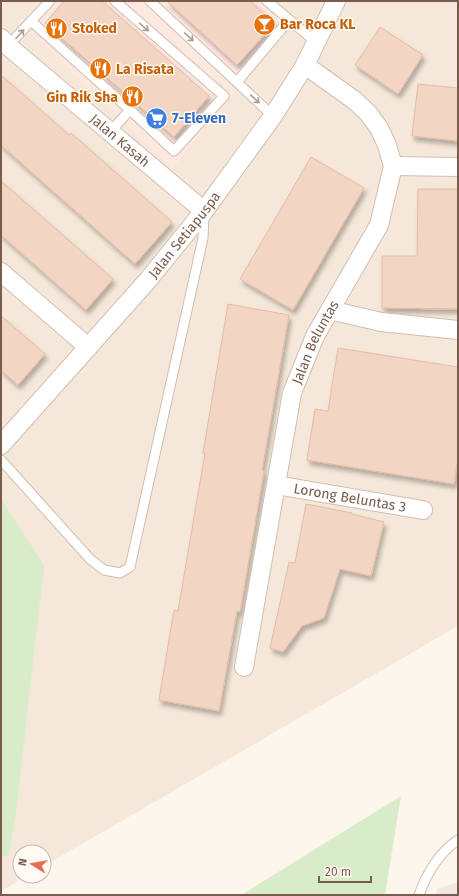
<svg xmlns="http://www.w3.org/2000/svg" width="459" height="896" viewBox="0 0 459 896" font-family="'Fira Sans',sans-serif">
<defs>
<filter id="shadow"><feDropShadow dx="2.5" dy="4.5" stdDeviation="2" flood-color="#0004"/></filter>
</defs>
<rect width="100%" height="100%" fill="#fdf6ec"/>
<path fill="#f5e8da" d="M1,1H458V626L44,866V852H20V876H27L1,891Z"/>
<path fill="#fde8e0" d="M39,1H276L295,18L172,169L20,22Z"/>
<path fill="#efe9e4" d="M458,882V895H436L437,889Z"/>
<g fill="#d8ecc9">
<path d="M1,499L44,565L17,805L9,855L1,857Z"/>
<path d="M401,796L385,895H241Z"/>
</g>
<g fill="#f3d5c3" stroke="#e6bba3" filter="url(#shadow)">
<path d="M64,1H102L209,96L174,137L45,23Z"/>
<path d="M167,1H250L275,23L237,65Z"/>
<path d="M380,27L423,55L398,94L355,65Z"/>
<path d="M1,75L69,135L71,133L172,222L135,264L1,145Z"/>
<path d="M418,84L458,88V141L412,136Z"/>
<path d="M311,157L364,188L293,310L240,279Z"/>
<path d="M1,181L113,279L86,310L1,235Z"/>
<path d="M418,189H458V309L382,308V256H417Z"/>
<path d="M228,304L289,315L262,470L264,471L240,612L237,611L219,711L159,700L174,610L178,611L205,453H203Z"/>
<path d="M1,316L45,354L18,385L1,370Z"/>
<path d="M338,348L458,367V458L454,484L307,460L315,409L328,411Z"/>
<path d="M306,504L352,513V514L384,522L371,576L340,569L324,618L302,626L283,652L270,648L289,562L295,563Z"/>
</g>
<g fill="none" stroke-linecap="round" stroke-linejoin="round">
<defs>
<g id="lane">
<path d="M50,1L31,21L130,110L174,151L224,96L115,1"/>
<path d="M150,1L273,116"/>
<path d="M267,1L316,42"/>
<path d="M8,46L31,21"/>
<path d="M237,82L289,20"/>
<path d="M110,132L130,110"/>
<path d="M1,460L90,559L104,570L120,573L130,567L203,238L204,214"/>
<path d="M419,895C426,875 439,852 458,840"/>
</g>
<g id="street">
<path id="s1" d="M1,38L8,46L204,211"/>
<path d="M393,166L458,167"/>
<path d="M1,272L88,347"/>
<path d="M330,310L381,322L458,330"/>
<path id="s2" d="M1,445L148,280L204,211L273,116L305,65L336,1"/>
<path id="s3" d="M276,485L423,510"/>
<path id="s4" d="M244,667L292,393L315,336L379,225L393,166L387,145L379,128L368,113L354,100L305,65"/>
</g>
</defs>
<use href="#lane" stroke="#d1beb0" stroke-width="11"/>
<use href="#street" stroke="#d1beb0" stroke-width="20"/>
<use href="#lane" stroke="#fff" stroke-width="9"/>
<use href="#street" stroke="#fff" stroke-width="18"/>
</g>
<defs><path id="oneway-shaft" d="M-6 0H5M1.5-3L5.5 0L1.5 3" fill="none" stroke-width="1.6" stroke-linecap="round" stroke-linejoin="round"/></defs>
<g stroke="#af9d94">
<use href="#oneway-shaft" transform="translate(144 27) rotate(41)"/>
<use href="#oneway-shaft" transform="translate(20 34) rotate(-48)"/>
<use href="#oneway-shaft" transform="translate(189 37) rotate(43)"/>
<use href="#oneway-shaft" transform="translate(255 99) rotate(43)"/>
</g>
<defs>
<symbol id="bar-disc" viewBox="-11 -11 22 22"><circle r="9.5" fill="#e8710a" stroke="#fffaf3"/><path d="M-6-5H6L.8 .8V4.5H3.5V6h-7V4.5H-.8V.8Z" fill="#fff"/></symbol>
<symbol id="restaurant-disc" viewBox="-11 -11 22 22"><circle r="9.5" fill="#e8710a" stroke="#fffaf3"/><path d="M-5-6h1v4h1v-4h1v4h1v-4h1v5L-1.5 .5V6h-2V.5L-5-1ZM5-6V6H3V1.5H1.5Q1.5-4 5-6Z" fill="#fff"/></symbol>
<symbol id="supermarket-disc" viewBox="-11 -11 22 22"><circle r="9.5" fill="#3f7fe0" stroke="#fffaf3"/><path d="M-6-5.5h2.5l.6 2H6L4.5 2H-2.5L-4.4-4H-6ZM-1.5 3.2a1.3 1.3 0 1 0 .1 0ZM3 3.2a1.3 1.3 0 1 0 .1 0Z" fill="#fff"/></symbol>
</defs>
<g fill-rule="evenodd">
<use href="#bar-disc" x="252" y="12" width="25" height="25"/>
<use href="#restaurant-disc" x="44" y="16" width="25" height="25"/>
<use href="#restaurant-disc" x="88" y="56" width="25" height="25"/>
<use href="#restaurant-disc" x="120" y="84" width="25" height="25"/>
<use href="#supermarket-disc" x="144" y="106" width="25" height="25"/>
</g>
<g text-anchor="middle" stroke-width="3" stroke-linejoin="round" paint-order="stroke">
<g font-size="14" font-weight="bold" fill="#c56008" stroke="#fffaf3" text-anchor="start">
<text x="280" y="29">Bar Roca KL</text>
<text x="72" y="33">Stoked</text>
<text x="116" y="74">La Risata</text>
<text x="118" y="102" text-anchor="end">Gin Rik Sha</text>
</g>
<g font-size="14" font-weight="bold" fill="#366cbe" stroke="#fffaf3" text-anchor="start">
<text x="172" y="123">7-Eleven</text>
</g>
<g font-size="14" fill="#7a5c4d" stroke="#fffaf3">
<text dy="5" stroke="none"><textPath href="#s1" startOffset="157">Jalan Kasah</textPath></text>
<text dy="5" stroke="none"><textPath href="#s2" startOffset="279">Jalan Setiapuspa</textPath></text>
<text dy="5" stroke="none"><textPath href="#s4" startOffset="334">Jalan Beluntas</textPath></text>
<text dy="5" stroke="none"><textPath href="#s3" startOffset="75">Lorong Beluntas 3</textPath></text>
</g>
</g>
<rect width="459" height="896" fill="none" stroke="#7a5c4d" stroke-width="4"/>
<g transform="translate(32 864) rotate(281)"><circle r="19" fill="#fffaf3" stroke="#cabbb1"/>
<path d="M0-3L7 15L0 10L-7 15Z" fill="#e76f51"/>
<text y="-6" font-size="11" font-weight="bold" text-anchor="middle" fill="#7a5c4d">N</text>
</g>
<path d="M319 876v6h52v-6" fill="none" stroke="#7a5c4d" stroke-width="2"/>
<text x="325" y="876" font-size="12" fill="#7a5c4d" stroke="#fffaf3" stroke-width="3" paint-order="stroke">20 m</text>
</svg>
